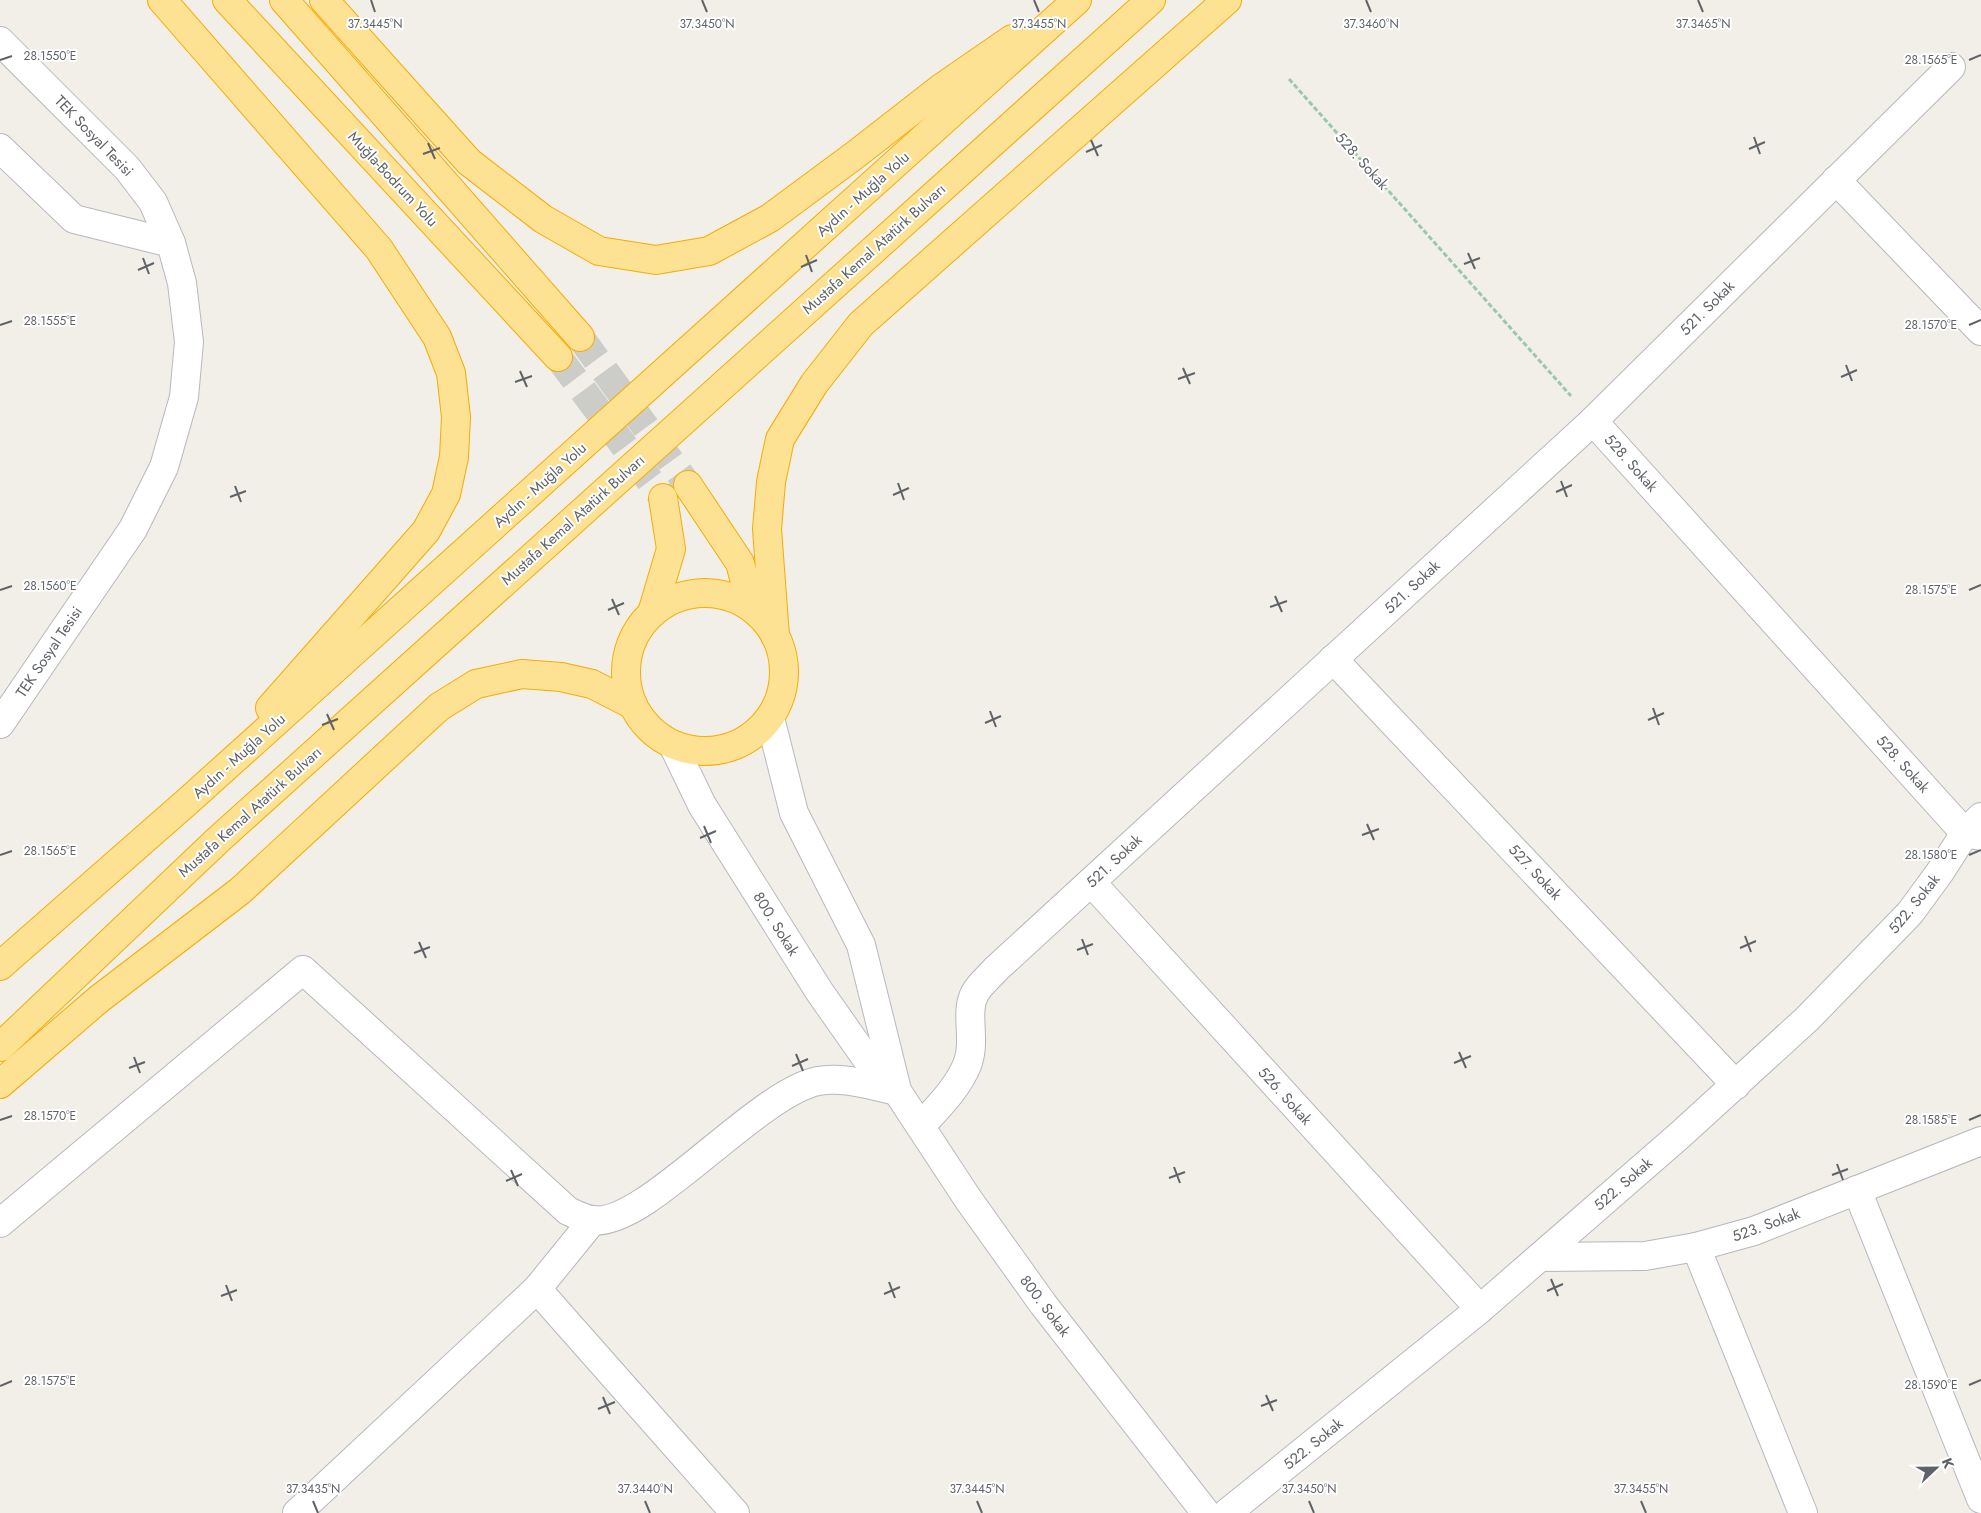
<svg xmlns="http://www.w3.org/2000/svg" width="1981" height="1513" viewBox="0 0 1981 1513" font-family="Jost,sans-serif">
<rect width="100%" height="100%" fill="#f1efe8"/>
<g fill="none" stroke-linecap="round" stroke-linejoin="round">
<g stroke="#ccccc8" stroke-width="28" stroke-dasharray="28 14" stroke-linecap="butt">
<path d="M580,337L688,485"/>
<path d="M558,357L663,498"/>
</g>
<defs>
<g id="street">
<path d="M0,41L127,168L153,202L171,243L182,283L189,342L184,397L164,467L133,529L0,724"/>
<path d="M0,148L74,219L171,243"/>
<path d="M1836,180L1981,331"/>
<path d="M1593,421L1965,833L1981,836"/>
<path d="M1333,659L1736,1085"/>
<path d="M1091,882L1480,1309"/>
<path d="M921,1126C938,1107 957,1089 967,1065C977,1040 964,1013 975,993C980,984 989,977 996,969L1593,421L1951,67"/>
<path d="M1857,1190L1981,1499"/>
<path d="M0,1223L303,970L568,1211C575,1214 584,1219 592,1220C644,1229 755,1094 818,1081C843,1076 873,1086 897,1091"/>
<path d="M1696,1247L1803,1513"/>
<path d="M1540,1257L1645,1256L1696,1247L1754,1231L1981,1141"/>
<path d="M537,1289L735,1513"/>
<path d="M297,1513L537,1289L593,1220"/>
<path d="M1227,1513L1480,1309L1680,1135L1807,1019L1910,913L1940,872L1965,833L1981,817"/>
</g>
<g id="secondary">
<path d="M770,718L794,813L861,945L897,1090"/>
<path d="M673,745L702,805L819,991L866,1058L897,1091L968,1199L1043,1304L1206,1513"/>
</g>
<g id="highway">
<path d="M162,0L379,249L437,337L451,373L456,417L454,457L446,494L426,531L270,708"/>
<path d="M227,0L558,357"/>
<path d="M284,0L580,337"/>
<path d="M324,0L469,162L543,219L599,251L656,260L709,251L770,218L855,155L941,88L1012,39"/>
<path d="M688,485L740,563L752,608"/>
<circle cx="705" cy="672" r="79"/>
<path d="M652,613L671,549L663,498"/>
<path d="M775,636L767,529L771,482L780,439L814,384L861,324L1227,0"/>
<path d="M0,966L188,801L1077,0"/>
<path d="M0,1047L219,839L1151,0"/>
<path d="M0,1084L99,999L240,891L439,707L476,684L522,674L561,677L592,684L633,705"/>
</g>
</defs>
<use href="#street" stroke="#b5b8bc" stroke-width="30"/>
<use href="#secondary" stroke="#b6babf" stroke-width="30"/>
<use href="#highway" stroke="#f9ab00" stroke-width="30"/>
<path stroke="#9cc7a9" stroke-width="3" stroke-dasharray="5 2.5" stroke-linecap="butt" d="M1289,79L1571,396"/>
<use href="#street" stroke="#fff" stroke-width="28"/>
<use href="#secondary" stroke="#fff" stroke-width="28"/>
<use href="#highway" stroke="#fde293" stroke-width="28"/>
</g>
<path fill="none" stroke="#5f6368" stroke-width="2" d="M371,0L375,12M702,0L707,12M1034,0L1039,12M1366,0L1371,12M1698,0L1703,12M0,60L12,56M1969,60L1981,55M1754,137L1760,154M1091,140L1098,156M428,143L435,159M1749,149L1765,142M1086,152L1102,145M423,154L440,148M1468,253L1475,269M806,255L812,272M143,258L149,274M1464,264L1480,258M801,267L817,260M138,270L154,263M0,325L12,321M1969,325L1981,320M1846,365L1852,381M1183,368L1190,384M520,371L527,387M1841,377L1857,370M1178,379L1195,373M515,382L532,376M1561,481L1567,497M898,483L904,500M235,486L241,502M1556,492L1572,485M893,495L909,488M230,497L246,491M0,590L12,586M1969,590L1981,585M1275,596L1282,612M612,599L619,615M1270,607L1287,601M608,610L624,603M1653,708L1659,725M990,711L996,727M327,714L334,730M1648,720L1664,713M985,723L1001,716M322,725L338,719M1367,824L1374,840M704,826L711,843M1362,835L1379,829M700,838L716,831M0,855L12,851M1969,855L1981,850M1745,936L1751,952M1082,939L1088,955M419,942L426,958M1740,948L1756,941M1077,950L1093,944M414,953L430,947M1459,1052L1466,1068M796,1054L803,1071M134,1057L140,1073M1454,1063L1471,1056M792,1066L808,1059M129,1068L145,1062M0,1120L12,1116M1969,1120L1981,1115M1837,1164L1843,1180M1174,1167L1180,1183M511,1170L518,1186M1832,1175L1848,1169M1169,1178L1185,1172M506,1181L522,1174M1551,1279L1558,1296M889,1282L895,1298M226,1285L232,1301M1547,1291L1563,1284M884,1294L900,1287M221,1296L237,1290M1969,1385L1981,1380M0,1386L12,1381M1266,1395L1273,1411M603,1397L610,1414M1261,1406L1277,1400M598,1409L615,1402M313,1501L318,1513M645,1501L650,1513M977,1501L982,1513M1309,1501L1314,1513M1641,1501L1646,1513"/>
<g text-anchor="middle" stroke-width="4" stroke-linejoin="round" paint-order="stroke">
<g font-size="15" fill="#5f6368" stroke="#fff">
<text transform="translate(94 136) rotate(46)" y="5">TEK Sosyal Tesisi</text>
<text transform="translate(1362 161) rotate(48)" y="5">528. Sokak</text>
<text transform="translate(393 179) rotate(47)" y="5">Muğla-Bodrum Yolu</text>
<text transform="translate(863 194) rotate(-42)" y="5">Aydın - Muğla Yolu</text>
<text transform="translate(874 249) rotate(-42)" y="5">Mustafa Kemal Atatürk Bulvarı</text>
<text transform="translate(1707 308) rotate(-45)" y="5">521. Sokak</text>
<text transform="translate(1631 463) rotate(48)" y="5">528. Sokak</text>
<text transform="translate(540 485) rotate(-42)" y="5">Aydın - Muğla Yolu</text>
<text transform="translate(573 520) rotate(-42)" y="5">Mustafa Kemal Atatürk Bulvarı</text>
<text transform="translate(1412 587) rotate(-43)" y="5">521. Sokak</text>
<text transform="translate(49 652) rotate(-56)" y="5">TEK Sosyal Tesisi</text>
<text transform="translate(239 756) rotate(-42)" y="5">Aydın - Muğla Yolu</text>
<text transform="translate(1903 764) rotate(48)" y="5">528. Sokak</text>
<text transform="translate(250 812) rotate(-42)" y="5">Mustafa Kemal Atatürk Bulvarı</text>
<text transform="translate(1114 861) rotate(-43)" y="5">521. Sokak</text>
<text transform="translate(1535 872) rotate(47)" y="5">527. Sokak</text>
<text transform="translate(1914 904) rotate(-51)" y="5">522. Sokak</text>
<text transform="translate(776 924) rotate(58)" y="5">800. Sokak</text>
<text transform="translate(1285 1096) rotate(48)" y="5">526. Sokak</text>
<text transform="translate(1623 1184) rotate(-41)" y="5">522. Sokak</text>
<text transform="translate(1766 1225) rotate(-20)" y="5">523. Sokak</text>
<text transform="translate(1045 1306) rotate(53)" y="5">800. Sokak</text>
<text transform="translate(1313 1444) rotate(-39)" y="5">522. Sokak</text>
</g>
</g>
<g font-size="12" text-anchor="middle" fill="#5f6368" stroke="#fff" stroke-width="4" stroke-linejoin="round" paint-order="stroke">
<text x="1703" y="28">37.3465°N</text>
<text x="375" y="28">37.3445°N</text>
<text x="707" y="28">37.3450°N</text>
<text x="1039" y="28">37.3455°N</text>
<text x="1371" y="28">37.3460°N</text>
<text x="50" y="60">28.1550°E</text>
<text x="1931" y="64">28.1565°E</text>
<text x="50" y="325">28.1555°E</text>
<text x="1931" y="329">28.1570°E</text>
<text x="50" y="590">28.1560°E</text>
<text x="1931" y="594">28.1575°E</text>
<text x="50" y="855">28.1565°E</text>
<text x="1931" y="859">28.1580°E</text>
<text x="50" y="1120">28.1570°E</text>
<text x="1931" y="1124">28.1585°E</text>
<text x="50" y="1385">28.1575°E</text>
<text x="1931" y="1389">28.1590°E</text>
<text x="313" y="1493">37.3435°N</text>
<text x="645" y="1493">37.3440°N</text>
<text x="977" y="1493">37.3445°N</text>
<text x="1309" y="1493">37.3450°N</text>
<text x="1641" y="1493">37.3455°N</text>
</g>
<g transform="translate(1936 1468) rotate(68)" stroke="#ffffff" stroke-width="4" paint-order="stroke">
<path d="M0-4L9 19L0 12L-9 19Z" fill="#5f6368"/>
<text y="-8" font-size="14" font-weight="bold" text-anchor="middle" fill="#5f6368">K</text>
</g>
</svg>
